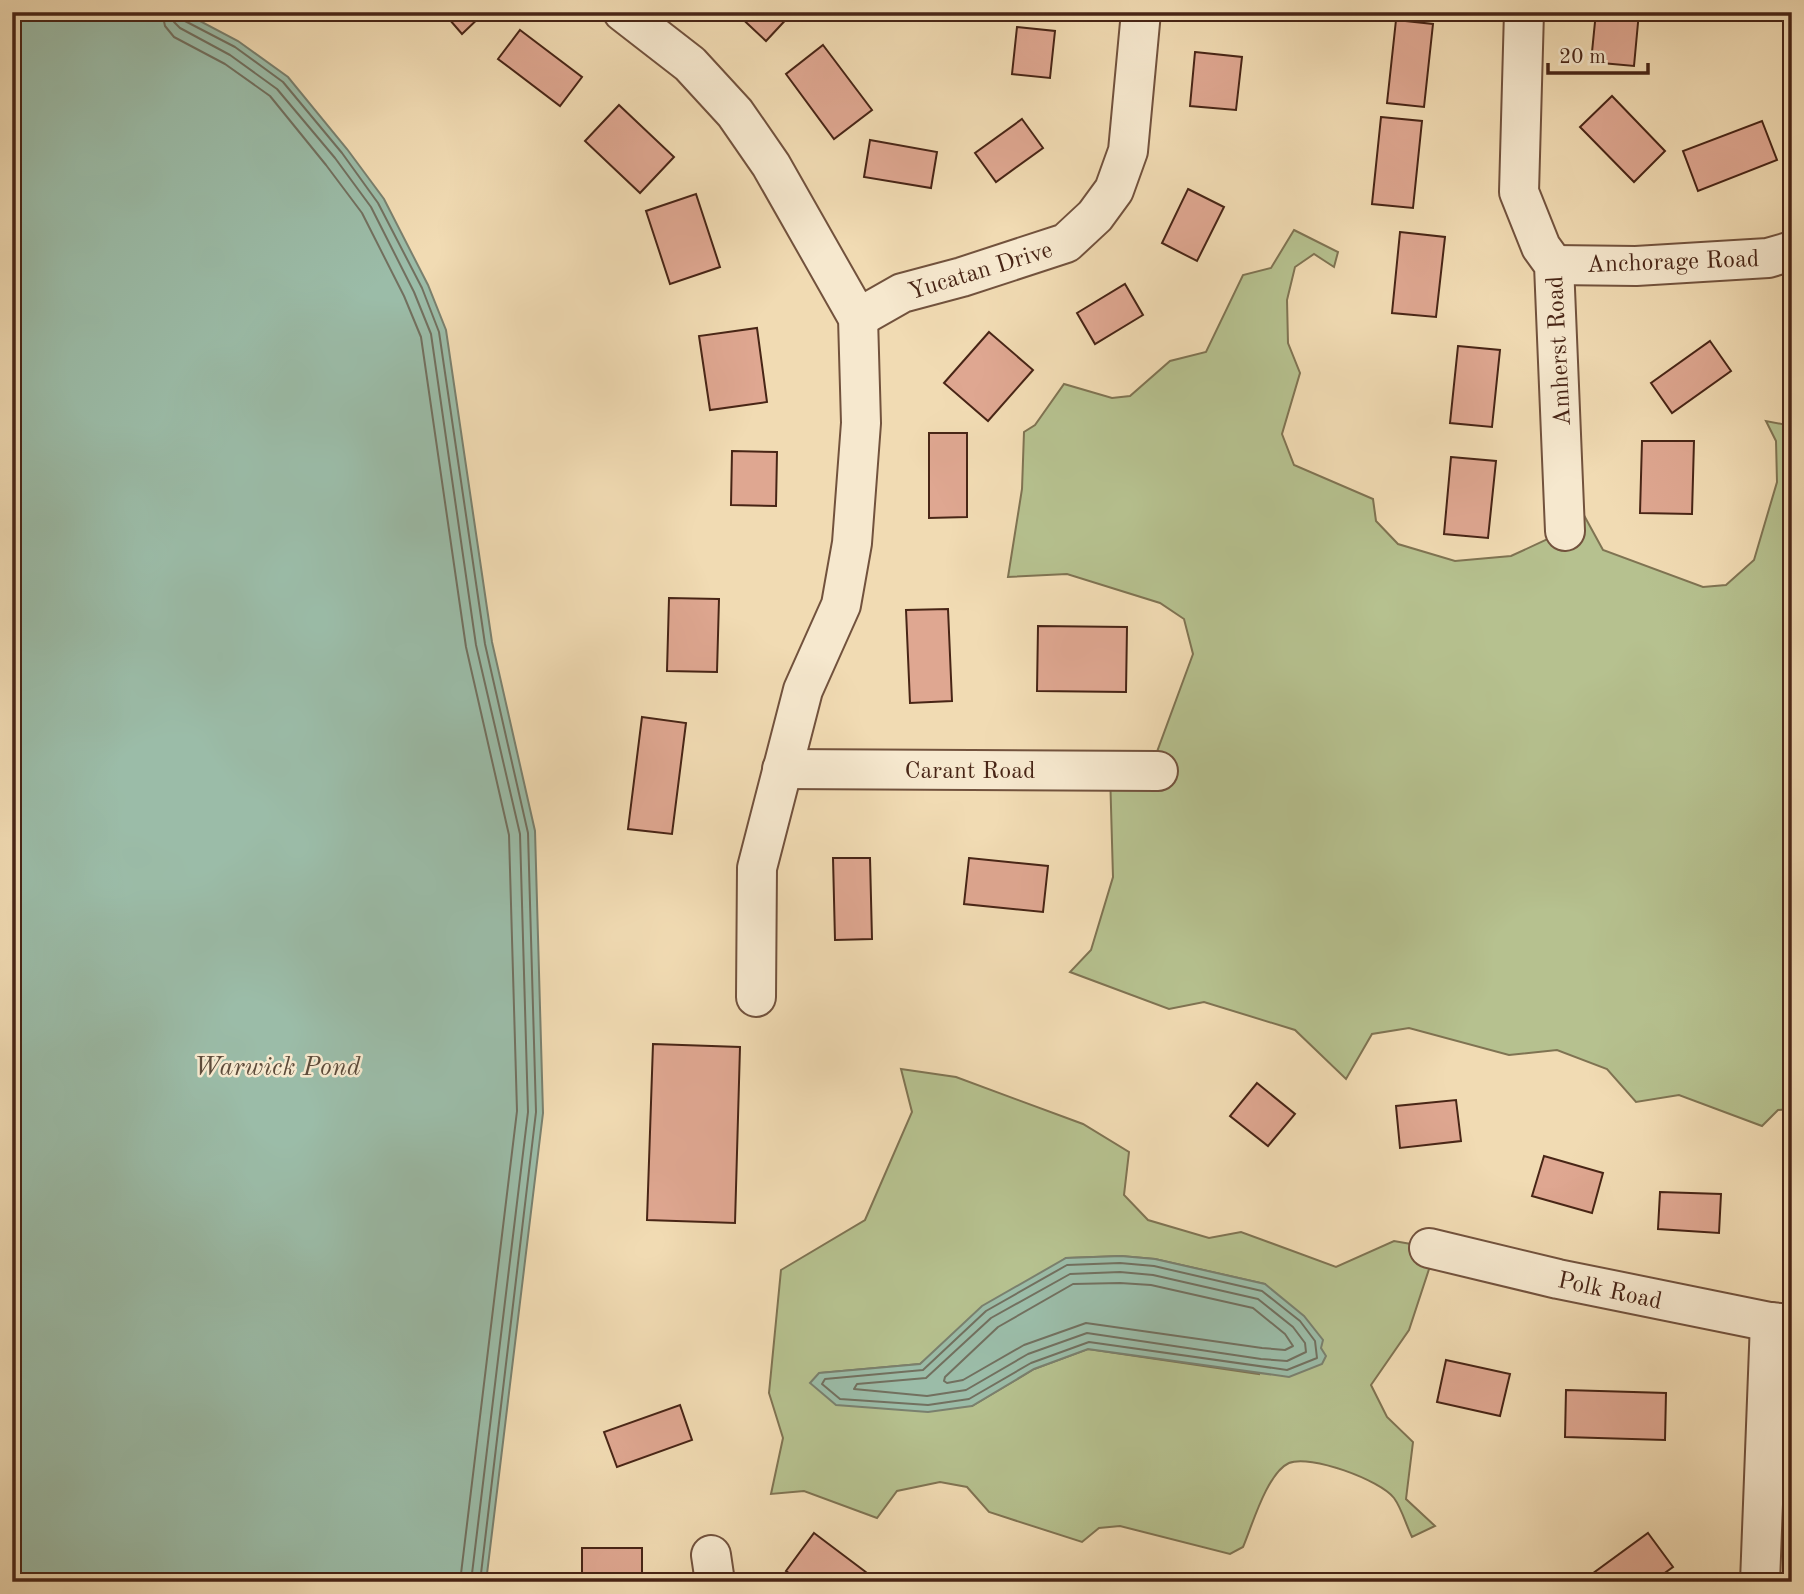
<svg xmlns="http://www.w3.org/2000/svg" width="1804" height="1594" viewBox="0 0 1804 1594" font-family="'Old Standard TT',serif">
<rect width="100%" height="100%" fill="#f1dbb3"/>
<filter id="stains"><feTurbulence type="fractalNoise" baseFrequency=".00286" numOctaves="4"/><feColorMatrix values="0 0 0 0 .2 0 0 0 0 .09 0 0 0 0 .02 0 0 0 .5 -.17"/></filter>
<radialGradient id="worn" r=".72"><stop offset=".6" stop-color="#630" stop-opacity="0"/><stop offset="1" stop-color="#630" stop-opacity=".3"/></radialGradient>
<g fill="#b6c18f" stroke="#7f7352" stroke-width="2" fill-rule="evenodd">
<path d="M1294,230L1338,252L1334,267L1314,254L1295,267L1287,300L1288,343L1300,373L1282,434L1294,465L1373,499L1376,521L1398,544L1455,561L1511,556L1565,531L1580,508L1603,550L1703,587L1726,585L1754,560L1777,482L1776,441L1766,421L1792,426V1109L1778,1110L1762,1126L1679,1095L1636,1102L1607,1069L1557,1050L1509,1055L1409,1028L1372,1034L1346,1079L1295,1030L1204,1002L1169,1009L1070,972L1091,950L1113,877L1110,772L1151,768L1193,654L1184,619L1160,603L1067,574L1008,577L1022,489L1024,432L1035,425L1064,384L1112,398L1130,396L1170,361L1206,352L1243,275L1271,268Z"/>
<path d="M901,1069L956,1077L1083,1124L1129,1152L1124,1195L1148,1220L1209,1238L1241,1232L1336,1267L1394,1241L1428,1247L1433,1257L1409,1330L1371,1385L1387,1417L1413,1442L1406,1499L1435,1526L1412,1537C1406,1525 1402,1509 1394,1498C1380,1480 1310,1454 1289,1463C1267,1473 1252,1526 1243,1547L1230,1554L1120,1526L1099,1528L1082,1542L989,1512L967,1487L940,1482L897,1491L877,1518L804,1491L771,1494L783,1438L769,1393L781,1270L865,1220L912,1112ZM1121,1256L1155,1259L1265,1284L1259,1374L1088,1349L1034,1369L972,1406L820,1373L920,1364L1066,1258Z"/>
</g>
<g fill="#9bbca8" stroke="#7a806e" stroke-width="2">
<path d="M12,12H183L238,41L288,77L347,149L384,199L428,285L446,330L492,642L535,831L543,1113L486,1582H12Z"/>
<path d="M1121,1256L1155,1259L1265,1284L1304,1316L1323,1340L1321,1348L1326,1356L1322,1364L1289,1377L1088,1349L1034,1369L972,1406L928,1412L836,1405L810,1383L819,1373L920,1364L982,1306L1066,1258Z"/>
</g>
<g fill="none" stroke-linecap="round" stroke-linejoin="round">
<g stroke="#72705f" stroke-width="2">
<path d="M162,12L165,26L174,37L225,64L270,96L326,165L362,213L404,296L421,337L466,647L509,835L517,1111L460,1582"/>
<path d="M173,12L174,22L180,28L230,55L277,89L335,158L371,207L414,292L431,334L476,645L520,834L528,1112L471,1582"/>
<path d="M181,12L185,21L235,47L283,82L342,153L378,203L422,288L439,332L485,644L528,833L536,1112L480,1582"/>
<path d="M1120,1263L1154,1266L1262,1291L1300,1321L1315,1341L1317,1358L1287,1370L1089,1342L1031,1363L969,1399L928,1405L840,1399L822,1384L825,1379L923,1370L986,1311L1067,1265Z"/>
<path d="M1120,1272L1153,1275L1258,1299L1293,1327L1305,1343L1306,1352L1287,1361L1261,1359L1087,1333L1028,1354L966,1390L927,1396L854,1389L857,1384L926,1378L991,1318L1070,1274Z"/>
<path d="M1120,1283L1151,1285L1253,1308L1285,1334L1293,1346L1285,1350L1262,1348L1086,1323L1024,1345L963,1380L947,1383L944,1381L945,1377L998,1327L1073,1284Z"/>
</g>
</g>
<g fill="#dfa791" stroke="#482516" stroke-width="2">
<path d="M443,12H485L462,34Z"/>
<path d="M735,12H792V13L766,41Z"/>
<path d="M1204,12H1244L1243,17Z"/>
<path d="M1596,12H1639L1634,66L1591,62Z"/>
<path d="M1396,20L1433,24L1424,107L1387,103Z"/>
<path d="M1017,27L1055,31L1050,78L1012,74Z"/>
<path d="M520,30L582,77L560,106L498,59Z"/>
<path d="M823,45L872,110L834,139L786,74Z"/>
<path d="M1195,52L1242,57L1236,110L1190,106Z"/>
<path d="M1612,96L1665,151L1634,182L1580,127Z"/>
<path d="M619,105L674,157L640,193L585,141Z"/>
<path d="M1381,117L1422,121L1413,208L1372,204Z"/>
<path d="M1022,119L1043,148L996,182L975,153Z"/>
<path d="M1762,121L1777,160L1698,191L1683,151Z"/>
<path d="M870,140L937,152L931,188L864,177Z"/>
<path d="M1188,189L1224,207L1197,261L1162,243Z"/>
<path d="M696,194L720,267L670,284L646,211Z"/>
<path d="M1400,232L1445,237L1436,317L1392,313Z"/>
<path d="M1125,284L1143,315L1095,344L1077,313Z"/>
<path d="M757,328L767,402L710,410L699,336Z"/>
<path d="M989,332L1033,370L988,421L944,383Z"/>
<path d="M1710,341L1731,371L1672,413L1651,383Z"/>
<path d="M1458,346L1500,350L1492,427L1450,423Z"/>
<path d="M929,433H967V517L929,518Z"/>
<path d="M1642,441H1694L1692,514L1640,513Z"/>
<path d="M732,451L777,452L776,506L731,505Z"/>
<path d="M1451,457L1496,461L1488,538L1444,534Z"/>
<path d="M669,598L719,599L717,672L667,671Z"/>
<path d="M948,609L952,701L910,703L906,610Z"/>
<path d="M1038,626L1127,627L1126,692L1037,691Z"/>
<path d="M642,717L686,723L672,834L628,829Z"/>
<path d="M833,858H870L872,939L835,940Z"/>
<path d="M969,858L1048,866L1043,912L964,904Z"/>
<path d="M653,1044L740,1047L735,1223L647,1220Z"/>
<path d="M1257,1083L1295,1114L1268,1146L1230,1116Z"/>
<path d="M1456,1100L1461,1141L1400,1148L1396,1106Z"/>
<path d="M1544,1156L1603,1173L1592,1213L1532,1196Z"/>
<path d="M1660,1192L1721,1194L1719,1233L1658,1229Z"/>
<path d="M1446,1360L1510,1374L1500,1416L1437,1402Z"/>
<path d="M1566,1390L1666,1393L1665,1440L1565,1437Z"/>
<path d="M680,1405L692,1440L617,1467L604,1432Z"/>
<path d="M814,1533L879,1582H801L786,1571Z"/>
<path d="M1648,1533L1673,1567L1652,1582H1581Z"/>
<rect x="582" y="1548" width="60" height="34"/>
<path d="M948,1576L1054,1578V1582H948Z"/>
</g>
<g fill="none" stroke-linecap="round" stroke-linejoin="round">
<defs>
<g id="minor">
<path d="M623,12L690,64L735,113L771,165L858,318L861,423L852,543L841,605L803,690L757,868L756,997"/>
<path d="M1524,12L1519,192L1541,247L1554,265L1565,531"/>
<path d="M1554,265L1636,266L1768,258L1792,251"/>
<path d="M858,318L902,293L962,277L1066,243L1095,216L1114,190L1128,151L1141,12"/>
<path d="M782,769L1158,771"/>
<path d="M1429,1248L1558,1279L1770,1322L1792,1324"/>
<path d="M711,1555L715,1582"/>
<path d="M1760,1582L1770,1322"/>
</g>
</defs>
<use href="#minor" stroke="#72523d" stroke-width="42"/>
<use href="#minor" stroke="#f6e8ce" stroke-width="38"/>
</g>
<g text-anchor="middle" stroke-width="5" stroke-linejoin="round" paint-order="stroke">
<g font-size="24" fill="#482516" stroke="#f6e8ce">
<text transform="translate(1673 261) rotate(-2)" y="8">Anchorage Road</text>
<text transform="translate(980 270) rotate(-17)" y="8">Yucatan Drive</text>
<text transform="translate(1558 351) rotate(-93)" y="8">Amherst Road</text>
<text x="970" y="778">Carant Road</text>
<text transform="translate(1610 1290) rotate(12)" y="8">Polk Road</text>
</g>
<g font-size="26" font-style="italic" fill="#5d4b3a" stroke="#f6e8ce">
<text x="277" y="1075">Warwick Pond</text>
</g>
</g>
<rect width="1804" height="1594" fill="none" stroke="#f1dbb3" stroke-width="42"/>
<rect x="14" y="14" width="1776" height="1566" fill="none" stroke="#482516" stroke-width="3.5"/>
<rect x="21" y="21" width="1762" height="1552" fill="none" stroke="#482516" stroke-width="2"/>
<path d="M1548 63v10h100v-10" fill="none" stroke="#482516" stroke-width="3.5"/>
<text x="1559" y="63" font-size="21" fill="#482516" stroke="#f6e8ce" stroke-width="5" paint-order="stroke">20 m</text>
<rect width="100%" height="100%" filter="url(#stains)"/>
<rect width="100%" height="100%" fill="url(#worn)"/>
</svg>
